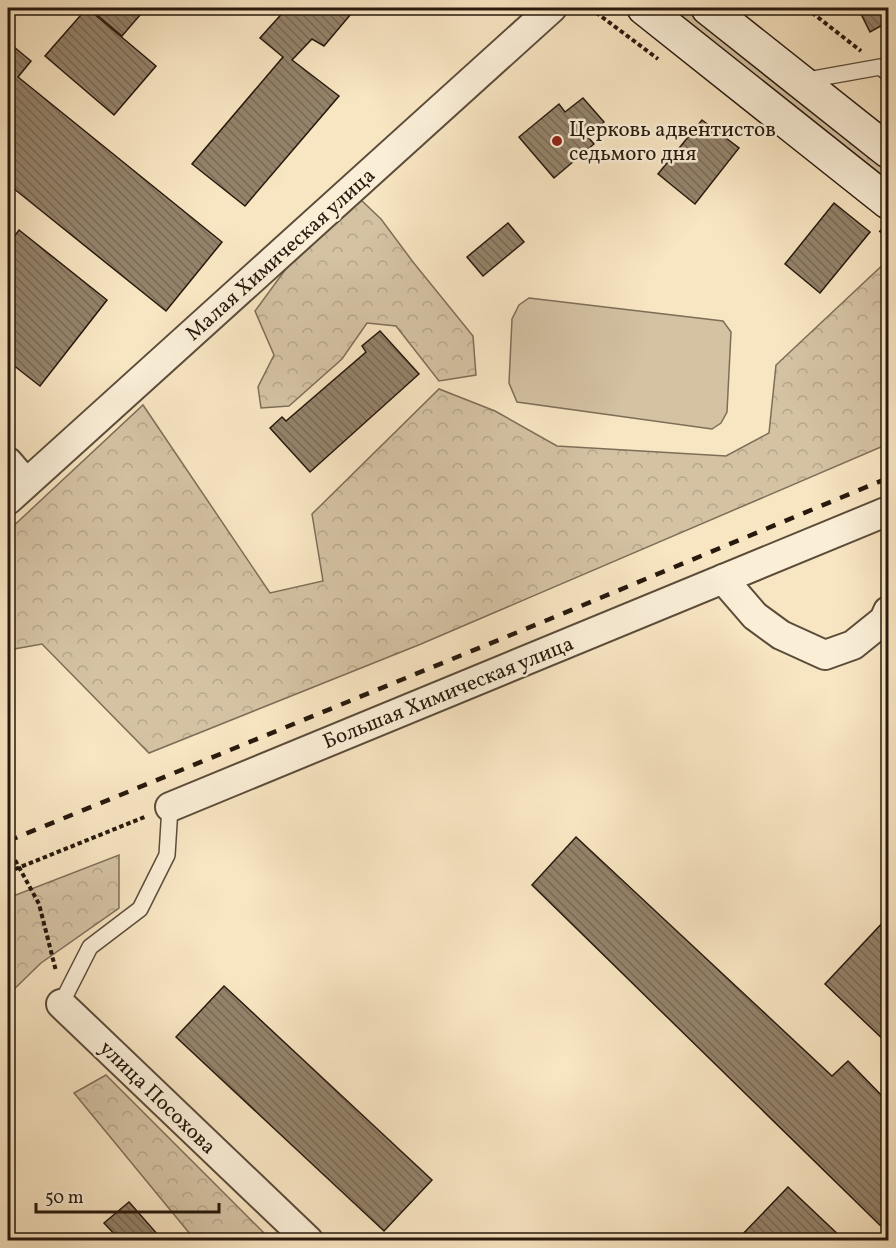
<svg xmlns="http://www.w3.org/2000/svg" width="896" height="1248" viewBox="0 0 896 1248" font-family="Vollkorn,serif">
<defs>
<pattern id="grass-tufts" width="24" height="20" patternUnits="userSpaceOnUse" patternTransform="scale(1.5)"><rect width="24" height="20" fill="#d4c2a3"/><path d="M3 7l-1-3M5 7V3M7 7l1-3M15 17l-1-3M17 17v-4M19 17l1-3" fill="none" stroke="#b6a68b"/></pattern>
<pattern id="forest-crowns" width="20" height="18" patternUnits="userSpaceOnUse" patternTransform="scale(1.5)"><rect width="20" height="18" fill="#d4c2a3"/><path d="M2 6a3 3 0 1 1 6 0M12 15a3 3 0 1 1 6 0" fill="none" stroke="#b6a68b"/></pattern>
<pattern id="building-back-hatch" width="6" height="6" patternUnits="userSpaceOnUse" patternTransform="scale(1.5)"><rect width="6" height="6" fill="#94836b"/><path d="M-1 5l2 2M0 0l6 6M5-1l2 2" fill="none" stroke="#796a56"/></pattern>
</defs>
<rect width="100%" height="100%" fill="#f8e5c2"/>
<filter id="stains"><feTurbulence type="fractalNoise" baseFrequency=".00333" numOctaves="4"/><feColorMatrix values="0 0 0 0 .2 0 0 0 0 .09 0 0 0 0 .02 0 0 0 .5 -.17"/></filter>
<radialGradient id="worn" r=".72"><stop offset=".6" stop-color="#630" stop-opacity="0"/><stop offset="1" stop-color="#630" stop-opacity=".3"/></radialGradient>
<path fill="url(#grass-tufts)" stroke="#7e6e58" stroke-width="1.5" d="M668,8H684L888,170V183Z"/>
<g fill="url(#forest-crowns)" stroke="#7e6e58" stroke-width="1.5">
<path d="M360,199L381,219L413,262L473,336L476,375L439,381L396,326L367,323L342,359L289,406L261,408L258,387L274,355L255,311L288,266L337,208Z"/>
<path d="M888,260V444L421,644L149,753L42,644L8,650V531L143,405L270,593L323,581L312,514L439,389L495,411L557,446L726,456L769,433L776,365Z"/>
<path d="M119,855V908L41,963L8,995V898Z"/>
<path d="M106,1075L271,1240H195L74,1093Z"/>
</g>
<path fill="#d4c2a3" stroke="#7e6e58" stroke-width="1.5" d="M529,298L723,321L731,332L727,412L721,423L712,429L517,402L509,383L512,319L519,305Z"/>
<g fill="url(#building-back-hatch)" stroke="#27190d" stroke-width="1.5">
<path d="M87,8L156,66L114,115L45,56Z"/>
<path d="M89,8H146L122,36Z"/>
<path d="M287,8H356L324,46L312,39L292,60L339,96L245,206L192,164L283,57L260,38Z"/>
<path d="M858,8H888V22L870,32Z"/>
<path d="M8,42L31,61L18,77L222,242L166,311L8,184V121L15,111L8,105Z"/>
<path d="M583,98L604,122L587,136L594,144L554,178L519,137L559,104L565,112Z"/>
<path d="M702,120L739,148L695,204L658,174Z"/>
<path d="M834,203L870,232L820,293L785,264Z"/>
<path d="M508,223L524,242L483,276L467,257Z"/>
<path d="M19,230L107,300L40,386L8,361V245Z"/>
<path d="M380,331L419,374L310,472L270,428L282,417L286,421L366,352L362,346Z"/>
<path d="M576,837L832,1076L848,1061L888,1102V1233L532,885Z"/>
<path d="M888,917V1044L825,984Z"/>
<path d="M224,986L432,1180L384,1231L176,1037Z"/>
<path d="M788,1187L844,1240H741L739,1238Z"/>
<path d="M129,1202L159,1236L153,1240H120L104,1223Z"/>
</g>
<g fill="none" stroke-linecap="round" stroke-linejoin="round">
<defs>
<g id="lane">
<path d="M802,81L880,67L888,73"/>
<path d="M61,1004L90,947L140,909L167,855L170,807"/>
</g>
<g id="street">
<path d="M8,462L26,483"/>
<path d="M8,500L552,8"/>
<path d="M723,579L755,616L781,635L825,655L853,645L884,620L888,611"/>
<path d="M170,807L888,511"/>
<path d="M61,1004L308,1240"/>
</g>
<g id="secondary">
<path d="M644,8L888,202"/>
<path d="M708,8L888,151"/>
</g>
</defs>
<use href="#lane" stroke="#5b4c3a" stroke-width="18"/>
<use href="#street" stroke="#5b4c3a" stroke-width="32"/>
<use href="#secondary" stroke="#27190d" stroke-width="36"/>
<g stroke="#27190d" stroke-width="4" stroke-dasharray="4.5 3" stroke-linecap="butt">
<path d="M590,8L658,59"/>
<path d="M806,8L861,51"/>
<path d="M880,230L888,237"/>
<path d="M8,847L39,904L56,971"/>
<path d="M8,872L147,816"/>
</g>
<use href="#lane" stroke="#faeed7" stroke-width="15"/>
<use href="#street" stroke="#faeed7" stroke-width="28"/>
<use href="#secondary" stroke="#faeed7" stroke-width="33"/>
<path stroke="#27190d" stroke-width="4.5" stroke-dasharray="10 10" stroke-linecap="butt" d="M8,841L545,621L888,478"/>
</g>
<circle fill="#8f2418" stroke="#faeed7" stroke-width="2" cx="557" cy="141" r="6"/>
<g text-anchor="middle" stroke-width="5" stroke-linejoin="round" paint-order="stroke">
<g font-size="21" fill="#27190d" stroke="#faeed7" text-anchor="start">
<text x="569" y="136">Церковь адвентистов<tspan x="569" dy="24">седьмого дня</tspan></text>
</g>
<g font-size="21" fill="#27190d" stroke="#faeed7">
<text transform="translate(280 254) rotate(-42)" y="7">Малая Химическая улица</text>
<text transform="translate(448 692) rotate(-22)" y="7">Большая Химическая улица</text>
<text transform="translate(158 1097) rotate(44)" y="7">улица Посохова</text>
</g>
</g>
<rect width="896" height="1248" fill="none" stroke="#f8e5c2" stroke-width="30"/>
<rect x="9" y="9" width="878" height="1230" fill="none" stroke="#27190d" stroke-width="3"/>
<rect x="15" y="15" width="866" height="1218" fill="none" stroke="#27190d" stroke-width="1.5"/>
<path d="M36 1203v9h183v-9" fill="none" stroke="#27190d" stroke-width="3"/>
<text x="45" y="1203" font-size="18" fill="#27190d" stroke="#faeed7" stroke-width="4.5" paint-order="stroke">50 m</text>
<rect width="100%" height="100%" filter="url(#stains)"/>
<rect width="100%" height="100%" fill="url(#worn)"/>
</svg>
